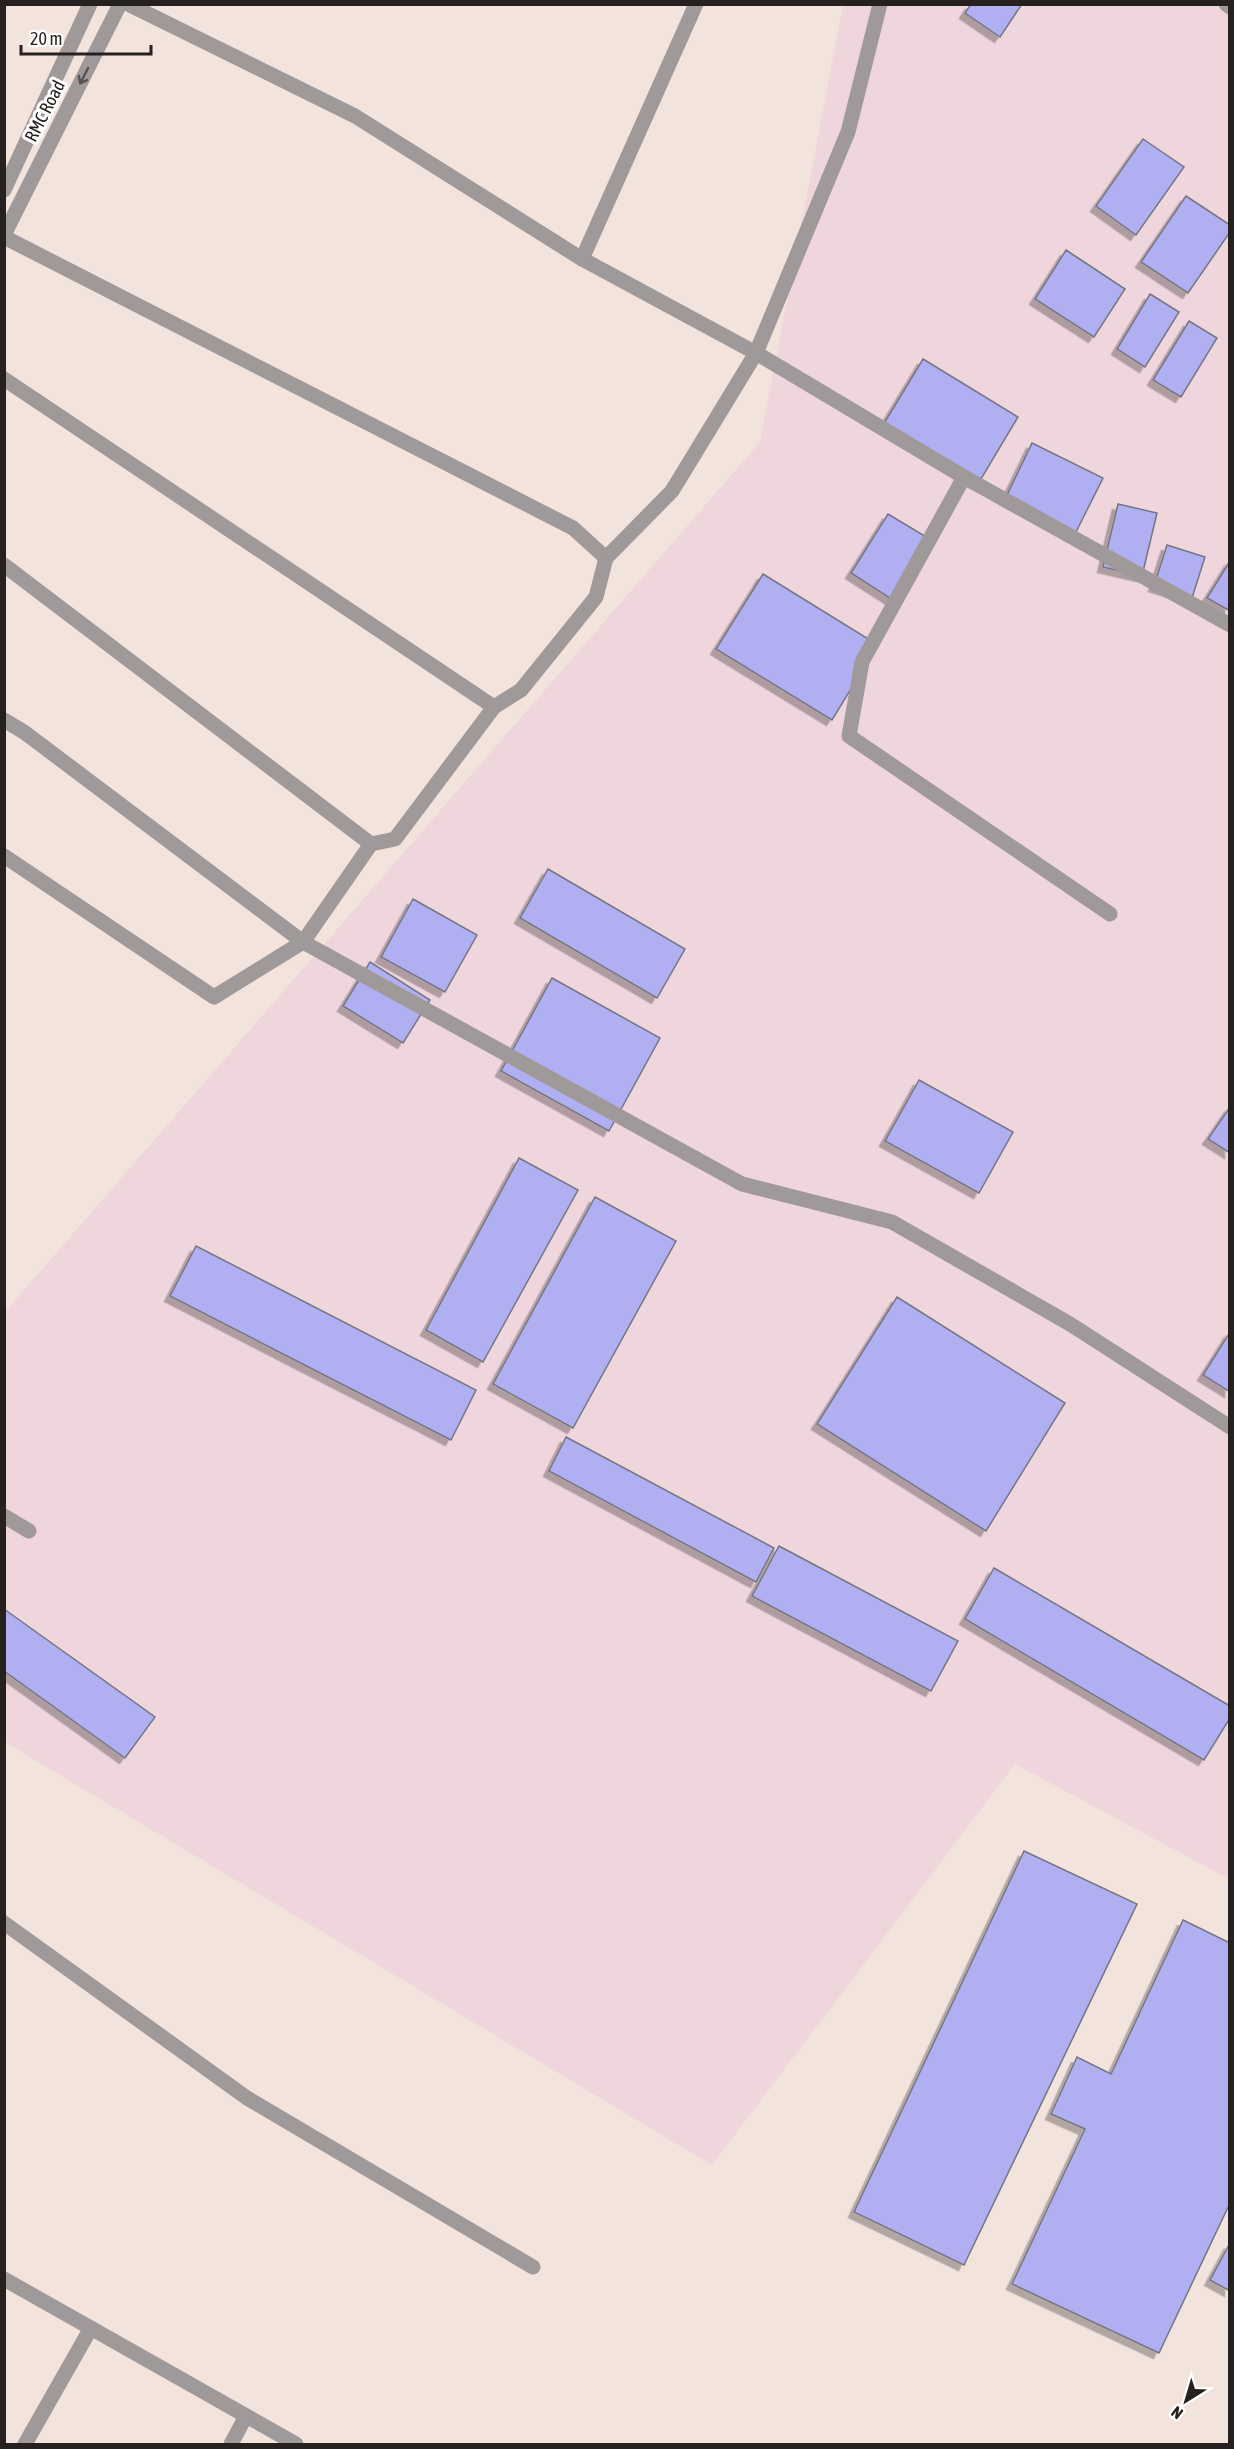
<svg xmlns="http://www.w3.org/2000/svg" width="1234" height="2449" viewBox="0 0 1234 2449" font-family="'Asap Condensed',sans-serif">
<defs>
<filter id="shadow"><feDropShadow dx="-5.5" dy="5.5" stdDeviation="0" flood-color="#0004"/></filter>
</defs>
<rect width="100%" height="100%" fill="#f2e3dd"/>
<path fill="#efd5dc" d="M843,5H1229V1879L1015,1764L712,2165L5,1742V1312L760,442Z"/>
<g fill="#afaff1" stroke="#757682" stroke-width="1.5" filter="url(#shadow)">
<path d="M971,4H1022L1000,37L965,13Z"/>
<path d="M1143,139L1184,167L1136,235L1096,206Z"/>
<path d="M1186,196L1230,225V232L1188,293L1141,262Z"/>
<path d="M1066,250L1125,289L1094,337L1035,299Z"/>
<path d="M1150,294L1179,312L1145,367L1117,349Z"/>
<path d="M1189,321L1217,338L1181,397L1153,380Z"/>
<path d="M923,359L1018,417L978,484L883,425Z"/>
<path d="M1032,443L1103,478L1075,534L1005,499Z"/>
<path d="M1118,504L1157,513L1142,576L1103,567Z"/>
<path d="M888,514L933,541L896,602L851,573Z"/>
<path d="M1167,545L1205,557L1192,598L1154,586Z"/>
<path d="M1230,561V611L1207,598Z"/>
<path d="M763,574L878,645L832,720L716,649Z"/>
<path d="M548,869L685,949L657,998L520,918Z"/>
<path d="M413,899L477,935L445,992L381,957Z"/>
<path d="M370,962L430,1000L403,1043L343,1006Z"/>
<path d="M552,978L660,1038L609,1131L501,1071Z"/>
<path d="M919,1080L1013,1132L979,1193L885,1141Z"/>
<path d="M1230,1107V1153L1208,1139Z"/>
<path d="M519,1158L578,1190L483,1362L426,1330Z"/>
<path d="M595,1197L676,1241L573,1428L493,1384Z"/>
<path d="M196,1246L476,1390L451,1440L170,1296Z"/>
<path d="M897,1297L1065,1403L986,1531L817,1424Z"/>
<path d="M1230,1332V1392L1203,1375Z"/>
<path d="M566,1437L774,1548L756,1582L549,1471Z"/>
<path d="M779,1546L958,1641L931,1691L752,1596Z"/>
<path d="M994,1568L1230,1706V1718L1204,1760L965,1619Z"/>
<path d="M4,1609L155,1717L125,1758L4,1671Z"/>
<path d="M1024,1851L1137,1904L964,2265L854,2212Z"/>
<path d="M1183,1920L1230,1943V2203L1159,2353L1012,2284L1085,2129L1051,2114L1077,2057L1111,2074Z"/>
<path d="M1230,2243V2291L1210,2280Z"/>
</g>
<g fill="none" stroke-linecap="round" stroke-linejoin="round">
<g stroke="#a0999a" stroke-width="15">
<path d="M128,4L355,116L582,259L756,353L964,477L1230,625"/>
<path d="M1226,4L1230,7"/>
<path d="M4,190L90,4"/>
<path d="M4,235L120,4"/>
<path d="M4,237L573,528L606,558"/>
<path d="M582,259L696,4"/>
<path d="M4,379L494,707"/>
<path d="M964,477L862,662L849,736L1110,914"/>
<path d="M4,565L371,844"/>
<path d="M4,720L24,732L303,942L742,1184L892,1222L1070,1324L1230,1427"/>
<path d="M4,856L214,997L303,942L371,844L395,839L494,707L521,690L596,597L606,558L672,491L756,353L848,132L880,4"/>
<path d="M4,1516L29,1531"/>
<path d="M4,1923L247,2098L533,2267"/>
<path d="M4,2279L296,2444"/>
<path d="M25,2444L91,2328"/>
<path d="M231,2444L246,2416"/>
</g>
</g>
<defs><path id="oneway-shaft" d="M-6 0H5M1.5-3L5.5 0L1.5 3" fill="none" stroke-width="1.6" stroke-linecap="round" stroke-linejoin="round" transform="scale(1.5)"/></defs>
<use stroke="#575150" href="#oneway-shaft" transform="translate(84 76) rotate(117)"/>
<g text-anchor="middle" stroke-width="6" stroke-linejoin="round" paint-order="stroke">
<g font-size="18" fill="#26211f" stroke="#fff">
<text transform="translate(45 111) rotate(-63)" y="6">RMC Road</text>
</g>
</g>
<rect width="1234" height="2449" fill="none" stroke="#26211f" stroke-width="12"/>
<g transform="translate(1186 2401) rotate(217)" stroke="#ffffff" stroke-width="4.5" paint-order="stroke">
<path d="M0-4.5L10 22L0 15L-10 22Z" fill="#26211f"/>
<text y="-9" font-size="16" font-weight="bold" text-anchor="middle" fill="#26211f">N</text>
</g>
<path d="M21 45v9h130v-9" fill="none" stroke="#26211f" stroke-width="3"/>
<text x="30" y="45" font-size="18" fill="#26211f" stroke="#ffffff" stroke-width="4.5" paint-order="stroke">20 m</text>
</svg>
